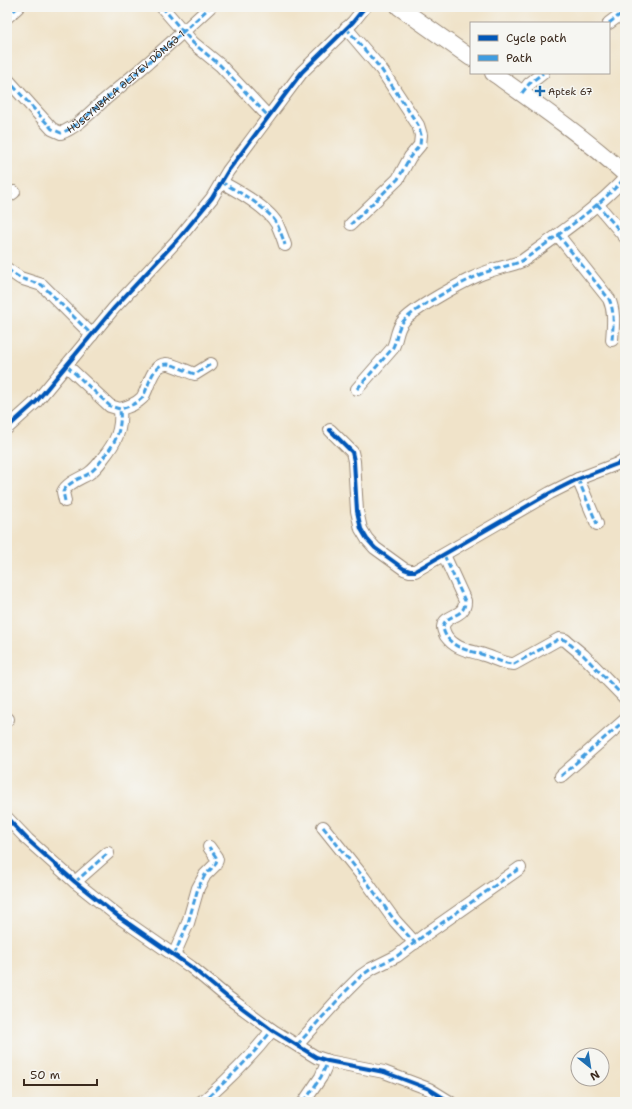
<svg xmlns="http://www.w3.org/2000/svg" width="632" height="1109" viewBox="0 0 632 1109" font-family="'Shantell Sans',sans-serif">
<rect width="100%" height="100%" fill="#f6f6f2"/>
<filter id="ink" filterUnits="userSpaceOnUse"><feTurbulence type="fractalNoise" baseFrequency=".025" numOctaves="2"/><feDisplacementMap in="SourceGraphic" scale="8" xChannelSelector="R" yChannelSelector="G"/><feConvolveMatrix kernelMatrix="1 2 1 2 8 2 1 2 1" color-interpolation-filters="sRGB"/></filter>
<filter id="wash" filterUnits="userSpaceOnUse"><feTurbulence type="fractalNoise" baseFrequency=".012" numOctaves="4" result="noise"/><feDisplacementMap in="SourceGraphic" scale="16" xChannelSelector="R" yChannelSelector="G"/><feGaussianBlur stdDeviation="0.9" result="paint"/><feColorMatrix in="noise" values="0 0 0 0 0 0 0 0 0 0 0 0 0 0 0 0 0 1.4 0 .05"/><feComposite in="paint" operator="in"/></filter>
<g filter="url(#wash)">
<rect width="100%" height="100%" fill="#f0e3c9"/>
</g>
<g filter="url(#ink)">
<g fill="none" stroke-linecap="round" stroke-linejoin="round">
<defs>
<g id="street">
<path d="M162,7L193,43L220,65L268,116"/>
<path d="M7,17L18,7"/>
<path d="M609,23L625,11"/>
<path d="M346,28L381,69L418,125L421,135L420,145L410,157L398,179L351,224"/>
<path d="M7,79L52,129L61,133C77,127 90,113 102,102C139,71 175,40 210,7"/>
<path d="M522,93L529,84L543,73"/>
<path d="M221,182C238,191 268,208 277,224C280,231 283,238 285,245"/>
<path d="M7,197L14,192"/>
<path d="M597,204L625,237"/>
<path d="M558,235L609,299C615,312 613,326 612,340"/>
<path d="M7,269L20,278L42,285L92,335"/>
<path d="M67,366L110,406L120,409C128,407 136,404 142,398C149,388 151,365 166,364C172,363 187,372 195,374L211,364"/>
<path d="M357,389L392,349C397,341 396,331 402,323C410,310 468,279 484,273C496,268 510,266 522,261C558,235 595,210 625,178"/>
<path d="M7,428L36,402L114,308L180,237L212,198L228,171L302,72L353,22L365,7"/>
<path d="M330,430L352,452L354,461L357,511L361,529L367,539L375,548L404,569L410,571H415L550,493L578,479L617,464L625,459"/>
<path d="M578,479L597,524"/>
<path d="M65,501L63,492C67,483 79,479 88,474C94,470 99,464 103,458C116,442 122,430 120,409"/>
<path d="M444,555L465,601C466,618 444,614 443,627C443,630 445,634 446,636C456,650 469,650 484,655C494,658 503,664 514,664L559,639L565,640L583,655L625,698"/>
<path d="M7,720L8,719"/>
<path d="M561,776L625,720"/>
<path d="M7,818L28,840L75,882L119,917L191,967L226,996L272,1030L316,1057L328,1061L384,1072L429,1089L450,1102"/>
<path d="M323,827L364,878L395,921L415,943"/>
<path d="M75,882L108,853"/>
<path d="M174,955L188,923L198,888L205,875L215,865L217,860L216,857L209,847"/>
<path d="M297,1045L346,991L361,976L371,969L397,956L426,934L520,868"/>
<path d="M201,1102L207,1098C232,1076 252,1056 272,1030"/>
<path d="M304,1102L321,1077L328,1061"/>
</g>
<g id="secondary">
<path d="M399,7L471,58"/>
<path d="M493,73C538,105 584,137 625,174"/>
</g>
</defs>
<use href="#street" stroke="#968674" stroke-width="14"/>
<use href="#secondary" stroke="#968674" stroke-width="18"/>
<use href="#street" stroke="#fff" stroke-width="12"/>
<use href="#secondary" stroke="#fff" stroke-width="16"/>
<g stroke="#3f9ce0" stroke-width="3" stroke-dasharray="6 3" stroke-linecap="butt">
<path d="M162,7L193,43L220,65L268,116"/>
<path d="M7,17L18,7"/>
<path d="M609,23L625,11"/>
<path d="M346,28L381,69L418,125L421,135L420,145L410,157L398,179L351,224"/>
<path id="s1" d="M7,79L52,129L61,133C77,127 90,113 102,102C139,71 175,40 210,7"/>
<path d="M522,93L529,84L543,73"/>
<path d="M221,182C238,191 268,208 277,224C280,231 283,238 285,245"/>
<path d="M7,197L14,192"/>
<path d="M597,204L625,237"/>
<path d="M558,235L609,299C615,312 613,326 612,340"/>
<path d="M7,269L20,278L42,285L92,335"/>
<path d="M67,366L110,406L120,409C128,407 136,404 142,398C149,388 151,365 166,364C172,363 187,372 195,374L211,364"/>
<path d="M357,389L392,349C397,341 396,331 402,323C410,310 468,279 484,273C496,268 510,266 522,261C558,235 595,210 625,178"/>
<path d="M578,479L597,524"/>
<path d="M65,501L63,492C67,483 79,479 88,474C94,470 99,464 103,458C116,442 122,430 120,409"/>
<path d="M444,555L465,601C466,618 444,614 443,627C443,630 445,634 446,636C456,650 469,650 484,655C494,658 503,664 514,664L559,639L565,640L583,655L625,698"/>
<path d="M7,720L8,719"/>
<path d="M561,776L625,720"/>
<path d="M323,827L364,878L395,921L415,943"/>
<path d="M75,882L108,853"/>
<path d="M174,955L188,923L198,888L205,875L215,865L217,860L216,857L209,847"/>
<path d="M297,1045L346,991L361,976L371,969L397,956L426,934L520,868"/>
<path d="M201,1102L207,1098C232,1076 252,1056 272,1030"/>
<path d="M304,1102L321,1077L328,1061"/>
</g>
<defs>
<g id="cycleway">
<path d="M7,428L36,402L114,308L180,237L212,198L228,171L302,72L353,22L365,7"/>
<path d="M330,430L352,452L354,461L357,511L361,529L367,539L375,548L404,569L410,571H415L550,493L578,479L617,464L625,459"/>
<path d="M7,818L28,840L75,882L119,917L191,967L226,996L272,1030L316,1057L328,1061L384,1072L429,1089L450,1102"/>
</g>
</defs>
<use href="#cycleway" stroke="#f6f6f2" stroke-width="6"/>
<use href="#cycleway" stroke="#0057b8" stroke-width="4"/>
</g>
</g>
<path fill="#1f6fb2" stroke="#f6f6f2" stroke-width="1.5" d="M538 85h4v4h4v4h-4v4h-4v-4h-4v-4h4z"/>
<g text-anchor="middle" stroke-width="3" stroke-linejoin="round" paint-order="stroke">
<g font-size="10" fill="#3b2a1e" stroke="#f6f6f2">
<text dy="4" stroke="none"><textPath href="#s1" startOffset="160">HÜSEYNBALA ƏLIYEV DÖNGƏ 1</textPath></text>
</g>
<g font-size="10" fill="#3b2a1e" stroke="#f6f6f2" text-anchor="start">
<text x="548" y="95">Aptek 67</text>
</g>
</g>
<rect width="632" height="1109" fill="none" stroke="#f6f6f2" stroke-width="24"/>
<rect x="470" y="22" width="140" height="52" fill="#f6f6f2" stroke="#aba49d"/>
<rect x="478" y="35" width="20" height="6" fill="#0057b8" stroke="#aba49d"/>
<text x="506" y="42" font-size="12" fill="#3b2a1e">Cycle path</text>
<rect x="478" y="55" width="20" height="6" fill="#3f9ce0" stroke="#aba49d"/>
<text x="506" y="62" font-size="12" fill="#3b2a1e">Path</text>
<g transform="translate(590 1067) rotate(150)"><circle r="19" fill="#f6f6f2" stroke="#aba49d"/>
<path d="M0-3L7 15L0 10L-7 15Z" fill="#1f6fb2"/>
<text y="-6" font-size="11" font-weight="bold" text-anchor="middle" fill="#3b2a1e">N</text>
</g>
<path d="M24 1079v6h73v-6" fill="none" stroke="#3b2a1e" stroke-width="2"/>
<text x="30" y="1079" font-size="12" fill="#3b2a1e" stroke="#f6f6f2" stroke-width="3" paint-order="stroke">50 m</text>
</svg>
